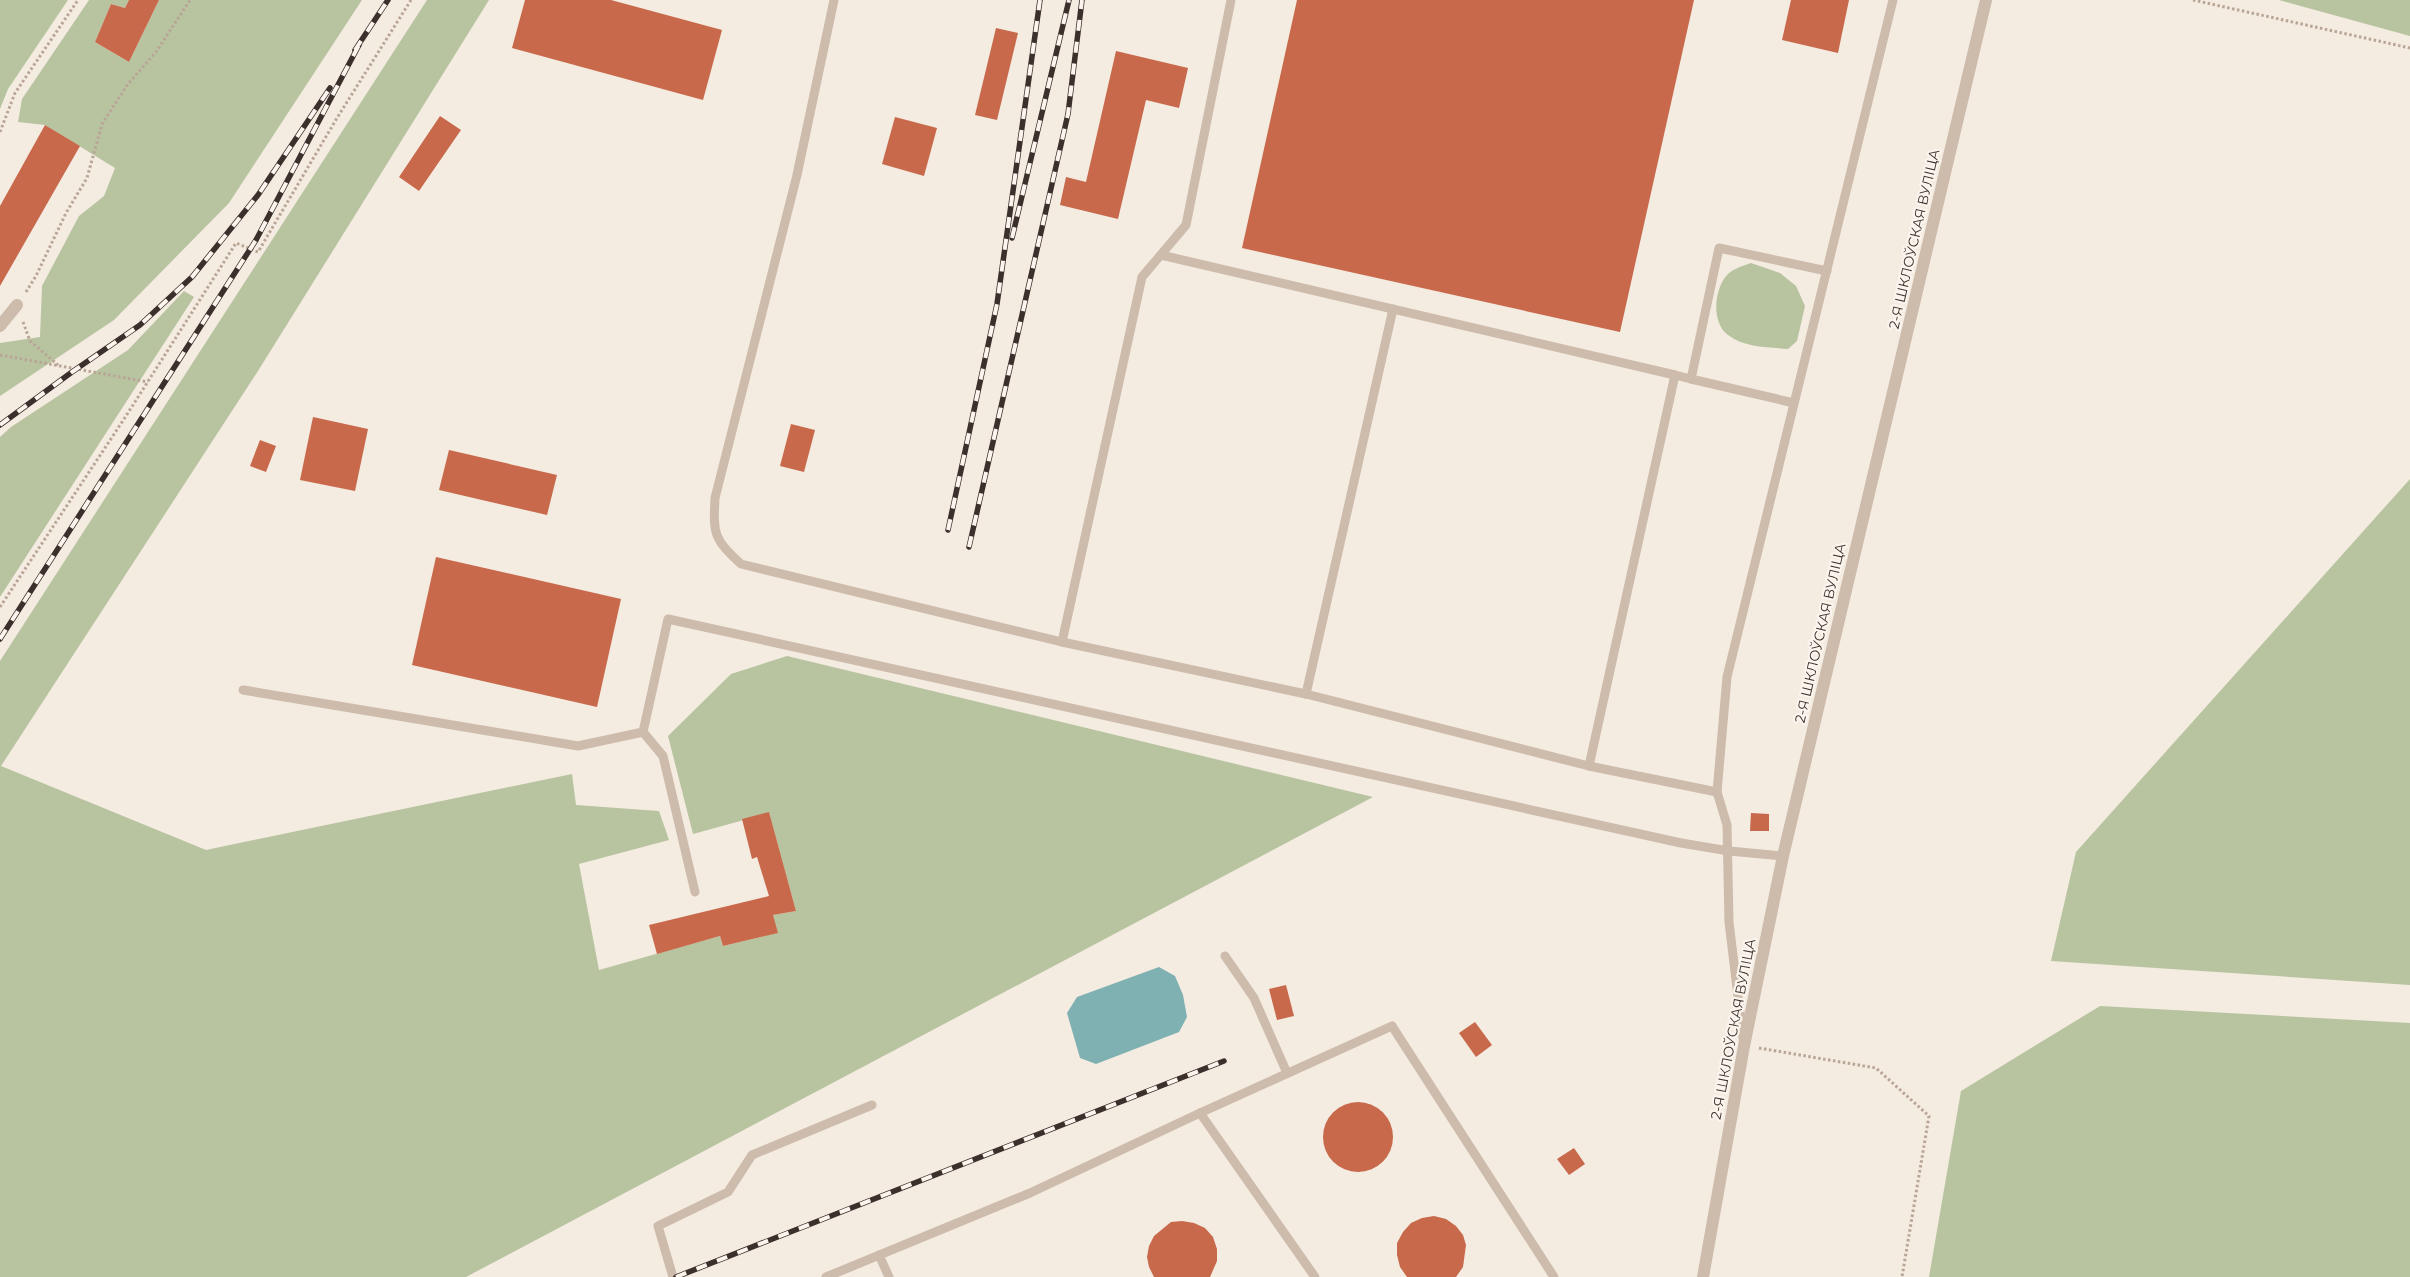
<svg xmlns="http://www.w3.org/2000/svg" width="2410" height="1277" viewBox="0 0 2410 1277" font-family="Montserrat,sans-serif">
<rect width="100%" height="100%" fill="#f4ebe1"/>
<g fill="#b8c4a0">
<path d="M0,0H68L8,89L0,109Z"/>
<path d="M89,0H129L125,8L111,4L95,42L129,62L159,0H362L229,203L114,320L0,396V343L40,337L42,286L79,216L104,196L115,168L45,125L18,122L22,99Z"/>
<path d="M427,0H489L258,371L1,766L206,850L572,774L576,805L659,811L669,840L579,864L599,970L720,936L723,946L777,933L773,915L796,911L769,813L693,834L668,736L731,674L787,656L1373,797L466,1277H0V661Z"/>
<path d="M2279,0H2410V36Z"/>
<path d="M1751,263L1780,273L1796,286L1805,306L1797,341L1788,349C1768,347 1745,348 1728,335C1711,322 1714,290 1727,275C1734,268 1743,266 1751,263Z"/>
<path d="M184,291L194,297L0,597V437L11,427L128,350Z"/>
<path d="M2410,479V985L2051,961L2076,852Z"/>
<path d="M2100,1006L2410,1023V1277H1929L1961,1091Z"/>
</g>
<path fill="#7fb0b2" d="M1159,967L1175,976L1183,995L1187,1017L1179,1032L1096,1064L1080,1058L1067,1013L1077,997Z"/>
<g fill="#c8694b">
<path d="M129,0H159L129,62L95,42L111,4L125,8Z"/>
<path d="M525,0H611L722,30L703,100L512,48Z"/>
<path d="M1297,0H1694L1620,332L1242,248Z"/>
<path d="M1791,0H1849L1838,53L1782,40Z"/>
<path d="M996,28L1018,33L997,120L975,115Z"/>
<path d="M1116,51L1188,68L1179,108L1146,100L1118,219L1060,205L1066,177L1086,182Z"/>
<path d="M440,116L461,130L419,191L399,177Z"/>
<path d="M895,117L937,128L924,176L882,164Z"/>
<path d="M45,125L80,146L0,286V206Z"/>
<path d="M313,417L368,429L355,491L300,480Z"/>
<path d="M791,424L815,430L804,472L780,466Z"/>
<path d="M260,440L276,446L266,472L250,466Z"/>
<path d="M449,450L557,475L547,515L439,490Z"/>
<path d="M436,557L621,599L597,707L412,665Z"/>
<path d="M769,812L796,911L773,915L778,933L723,946L720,936L657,954L649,925L769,896L757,857L752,859L742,819Z"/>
<path d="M1751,813L1769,814V831H1750Z"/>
<path d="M1286,985L1294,1016L1277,1020L1269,989Z"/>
<path d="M1475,1022L1492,1045L1476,1057L1459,1033Z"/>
<circle cx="1358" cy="1137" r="35"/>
<path d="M1574,1148L1585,1164L1569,1175L1557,1159Z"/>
<path d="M1434,1216L1446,1219L1456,1226L1463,1235L1466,1245L1463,1267L1456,1277H1407L1400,1267L1397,1255V1243L1403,1232L1411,1223L1422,1218Z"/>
<path d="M1182,1221L1194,1223L1205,1228L1213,1237L1217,1249V1261L1210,1277H1154L1149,1267L1147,1257L1149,1246L1154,1236L1171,1222Z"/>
</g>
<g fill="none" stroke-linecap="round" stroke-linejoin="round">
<g stroke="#b9a596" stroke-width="3" stroke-dasharray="2.5 2.5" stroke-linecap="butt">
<path d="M2193,0L2410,48"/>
<path d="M0,132L15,93L78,0"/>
<path d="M26,292L36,276L66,213L87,178L102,124L128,84L156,52L190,0"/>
<path d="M23,322L30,341L58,365"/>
<path d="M0,355L148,382"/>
<path d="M0,607L126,416L236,243L258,252L337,118L411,0"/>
<path d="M1759,1048L1876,1068L1929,1116L1902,1277"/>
</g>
<g stroke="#cdbbac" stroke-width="9">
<path d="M834,0L797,175L715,498C713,535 714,539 741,564L1062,642L1306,694L1589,766L1717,792L1727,825L1729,922L1743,1038"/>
<path d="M1161,255L1675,375"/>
<path d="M1794,403L1691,379L1719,248L1827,271"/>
<path d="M1062,642L1142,277L1186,225L1231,0"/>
<path d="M243,690L578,746L643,732L668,619L1681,843L1729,851L1783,856"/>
<path d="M1306,694L1393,309"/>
<path d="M643,732L663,756L695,892"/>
<path d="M1589,766L1675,375L1691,379"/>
<path d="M1717,792L1727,677L1893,0"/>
<path d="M1225,956L1254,998L1287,1073"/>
<path d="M1200,1113L1315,1277"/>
<path d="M879,1255L889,1277"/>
<path d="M673,1277L658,1226L728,1192L752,1155L872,1105"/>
<path d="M826,1277L1030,1193L1200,1113L1392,1026L1554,1277"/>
</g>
<path stroke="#cdbbac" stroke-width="12" d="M0,326L17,305"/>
<path stroke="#cdbbac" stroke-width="12" d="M1703,1277L1744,1046L1783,856L1986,0"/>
<defs>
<g id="rail">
<path d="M355,50L388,0"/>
<path d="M1012,238L1069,0"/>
<path d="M0,425L72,372L140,325L192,277L258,195L330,88"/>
<path d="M948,530L997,304L1040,0"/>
<path d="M969,547L1068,114L1082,0"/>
<path d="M0,639L256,240L359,45"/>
<path d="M676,1277L1224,1061"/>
</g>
</defs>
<use href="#rail" stroke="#3b302b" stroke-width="5.5"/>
<use href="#rail" stroke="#fbf5ee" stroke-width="4" stroke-dasharray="11" stroke-linecap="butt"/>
</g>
<g text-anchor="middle" stroke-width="4.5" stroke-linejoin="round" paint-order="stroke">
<g font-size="14" fill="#3b302b" stroke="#fbf5ee">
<text transform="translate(1914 239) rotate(-77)" y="5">2-Я ШКЛОЎСКАЯ ВУЛІЦА</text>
<text transform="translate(1820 633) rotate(-77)" y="5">2-Я ШКЛОЎСКАЯ ВУЛІЦА</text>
<text transform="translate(1733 1029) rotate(-79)" y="5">2-Я ШКЛОЎСКАЯ ВУЛІЦА</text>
</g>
</g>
</svg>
